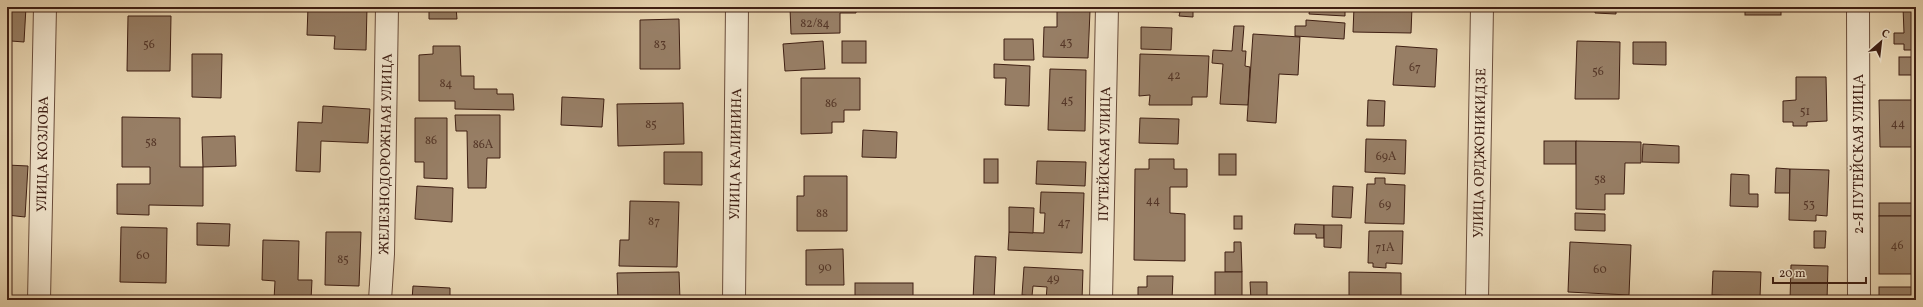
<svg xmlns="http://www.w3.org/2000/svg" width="1923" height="307" viewBox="0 0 1923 307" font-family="Vollkorn,serif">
<rect width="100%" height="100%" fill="#e8d5b1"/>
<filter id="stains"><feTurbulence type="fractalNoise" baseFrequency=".005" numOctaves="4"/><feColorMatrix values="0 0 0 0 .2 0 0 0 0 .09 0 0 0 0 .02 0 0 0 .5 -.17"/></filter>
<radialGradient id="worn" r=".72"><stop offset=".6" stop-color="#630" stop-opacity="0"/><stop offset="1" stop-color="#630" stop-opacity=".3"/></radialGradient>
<g fill="#977e65" stroke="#3f1f13">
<path d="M7,7H26L24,42L11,41L10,59L7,58Z"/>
<path d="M308,7H367L366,50L334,49L335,36L307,35Z"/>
<path d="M429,7H456L457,19H429Z"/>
<path d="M803,7H856V13H840V33L791,34L790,8H803Z"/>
<path d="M1057,7H1090V11L1057,10Z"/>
<path d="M1141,7H1193V17L1179,16L1180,12L1141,10Z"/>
<path d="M1310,7H1345V16L1309,14Z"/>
<path d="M1354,7H1412L1411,33L1353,32Z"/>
<path d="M1595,7H1616V14L1595,13Z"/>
<rect x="1745" y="7" width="36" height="8"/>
<path d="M1903,7H1916V50H1904V44H1894V33H1904Z"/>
<path d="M1057,10L1090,11L1088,58L1043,57L1044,27H1057Z"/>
<path d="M128,16H171L170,71H127Z"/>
<path d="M679,19L680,69H640V20Z"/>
<path d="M1306,20L1345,23L1344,39L1295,36V26H1306Z"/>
<path d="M1234,26H1244L1242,51H1246L1245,66L1250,67L1248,105L1220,104L1223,64L1212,63L1213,50L1232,51Z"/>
<path d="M1141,27L1172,28L1171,50L1141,49Z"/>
<path d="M1253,34L1300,37L1298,75L1279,74L1276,123L1247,121Z"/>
<path d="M1004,39H1033L1034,60H1004Z"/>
<path d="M823,41L825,69L785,71L783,44Z"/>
<rect x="842" y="41" width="24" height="22"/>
<path d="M1577,41L1620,42L1619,99H1575Z"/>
<path d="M1633,42H1666V65L1633,64Z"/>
<path d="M433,46H460L461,76H474V89H497V94H513L514,110L455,109V101H419V55L433,54Z"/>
<path d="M1396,46L1437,49L1435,87L1393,85Z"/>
<path d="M192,54H222L221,98L192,97Z"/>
<path d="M1140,54L1209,56L1207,97H1192V105H1149L1150,95L1139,96Z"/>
<rect x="1899" y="57" width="17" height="18"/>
<path d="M994,64L1030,66L1029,106L1005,105L1006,78H994Z"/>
<path d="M1050,69L1086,70L1085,131L1048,130Z"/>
<path d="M1796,77H1826L1827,121L1807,122V126H1793V122H1783V101L1796,100Z"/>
<path d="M801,78H860V110H844V122H832V133L801,134Z"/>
<path d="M562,97L604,99L602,127L561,125Z"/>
<path d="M1368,100L1385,101L1384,126H1367Z"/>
<path d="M1879,100H1916V147H1880Z"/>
<path d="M683,103L684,144L618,146L617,104Z"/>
<path d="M323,106L370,109L368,143L321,141L320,172L296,171L298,122L322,123Z"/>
<path d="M455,115H500V158H487L486,188H468L467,131H456Z"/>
<path d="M122,117L180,118V167H203V206L149,205V215L117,214V184H150V167H122Z"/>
<path d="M415,118H447V179L424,178V162H415Z"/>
<path d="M1140,118L1179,119L1178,144L1139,143Z"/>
<path d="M863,130L897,132L896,158L862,157Z"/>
<path d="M235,136L236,166L203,167L202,137Z"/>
<path d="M1366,139L1406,140L1405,174L1365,172Z"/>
<rect x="1544" y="141" width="32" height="23"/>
<path d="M1576,141L1641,142V163H1625L1624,194H1605V210L1576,209Z"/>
<path d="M1643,144L1679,146V163L1642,162Z"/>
<path d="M664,152H702V185L664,184Z"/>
<rect x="1219" y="154" width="17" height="21"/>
<rect x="984" y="159" width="14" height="24"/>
<path d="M1149,159H1174V169H1187V187H1170V213L1185,214V261L1134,260L1135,169H1149Z"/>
<path d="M1037,161L1086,162L1085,186L1036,184Z"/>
<path d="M7,165L28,166L25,217L7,215Z"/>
<path d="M1776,168L1790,169V193H1775Z"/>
<path d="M1790,169L1829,170L1827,216L1816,215V221L1789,220Z"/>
<path d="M1731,174L1749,175V194H1758V207L1730,206Z"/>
<path d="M804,176H847V231H797V196H804Z"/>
<path d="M1375,178H1385V184L1405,185L1404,224L1365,223L1367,184H1375Z"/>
<path d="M417,186L453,188L452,222L415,219Z"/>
<path d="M1333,186L1353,187L1351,218L1332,217Z"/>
<path d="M1041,192L1084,193L1082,253L1008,250L1009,232L1044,233L1045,213H1040Z"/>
<path d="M630,201L679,202L677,267L619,266L620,240H629Z"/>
<rect x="1879" y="203" width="37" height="13"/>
<path d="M1009,207L1034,208L1033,233L1009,232Z"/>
<path d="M1575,213L1605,214V231L1575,230Z"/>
<rect x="1234" y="216" width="8" height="13"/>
<rect x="1879" y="216" width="37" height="58"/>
<path d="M197,223L230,224L229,246L197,245Z"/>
<path d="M1295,224L1324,225V238H1316V234H1294Z"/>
<path d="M1324,225H1342L1341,248L1324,247Z"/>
<path d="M121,227L167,228L166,283L120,282Z"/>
<path d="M1369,231H1403L1402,264L1386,263V268L1373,267V263H1368Z"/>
<path d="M1814,231H1826L1825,248H1814Z"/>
<path d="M326,232H361L359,286L325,285Z"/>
<path d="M263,240L299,241L298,280H312L311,300H274L275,281L262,280Z"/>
<path d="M1234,242H1241L1242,272H1225V252H1234Z"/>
<path d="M1570,242L1631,245L1629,295L1568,292Z"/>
<path d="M843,249L844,285H806V250Z"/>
<path d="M975,256L996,257L994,300H973Z"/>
<path d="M1791,265L1828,266L1827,300H1790Z"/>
<path d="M1024,267L1083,270L1082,300H1046L1047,287L1033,286L1032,296L1022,295Z"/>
<path d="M1713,271L1761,272L1760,297L1712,295Z"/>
<path d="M679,272L680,300H618L617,273Z"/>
<rect x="1215" y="272" width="27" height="28"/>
<path d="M1349,272L1401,273V300H1349Z"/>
<path d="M1147,276H1173L1172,300H1138V287H1147Z"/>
<path d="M1250,282H1267V300H1251Z"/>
<rect x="855" y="283" width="58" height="17"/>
<path d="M413,286L450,288V300H412Z"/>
<rect x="1879" y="287" width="37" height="13"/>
</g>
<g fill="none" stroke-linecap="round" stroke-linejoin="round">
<defs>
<g id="street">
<path d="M1858,7L1859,300"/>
<path d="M39,300L45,7"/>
<path d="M380,300L383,254L387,7"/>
<path d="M734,300L737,7"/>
<path d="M1101,300L1107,7"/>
<path d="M1477,300L1482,7"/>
</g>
</defs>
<use href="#street" stroke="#694c3a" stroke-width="24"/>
<use href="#street" stroke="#f0e4cc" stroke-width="22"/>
</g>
<g text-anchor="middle" stroke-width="3.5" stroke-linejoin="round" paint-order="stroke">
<g font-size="12" fill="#553728">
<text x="815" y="27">82/84</text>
<text x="1066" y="46">43</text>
<text x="149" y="48">56</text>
<text x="660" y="48">83</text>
<text x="1415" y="71">67</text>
<text x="1598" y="75">56</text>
<text x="1174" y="79">42</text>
<text x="446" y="87">84</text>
<text x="1067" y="104">45</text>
<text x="831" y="107">86</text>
<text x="1805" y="115">51</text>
<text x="1898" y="127">44</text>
<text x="651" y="128">85</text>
<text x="431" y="144">86</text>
<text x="151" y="146">58</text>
<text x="483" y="148">86А</text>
<text x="1386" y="160">69А</text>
<text x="1600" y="183">58</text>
<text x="1153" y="204">44</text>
<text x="1385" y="208">69</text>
<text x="1809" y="208">53</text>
<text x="822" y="217">88</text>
<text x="654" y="225">87</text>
<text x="1064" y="226">47</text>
<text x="1897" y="249">46</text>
<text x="1385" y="251">71А</text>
<text x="143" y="259">60</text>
<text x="343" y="263">85</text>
<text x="825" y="271">90</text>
<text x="1600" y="273">60</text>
<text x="1053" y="282">49</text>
</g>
<g font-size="14" fill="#3f1f13" stroke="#f0e4cc">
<text transform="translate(1479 153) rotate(-89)" y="5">УЛИЦА ОРДЖОНИКИДЗЕ</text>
<text transform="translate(42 154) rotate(-89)" y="5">УЛИЦА КОЗЛОВА</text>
<text transform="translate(385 154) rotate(-89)" y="5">ЖЕЛЕЗНОДОРОЖНАЯ УЛИЦА</text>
<text transform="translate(735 154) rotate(-89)" y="5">УЛИЦА КАЛИНИНА</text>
<text transform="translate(1104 154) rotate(-89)" y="5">ПУТЕЙСКАЯ УЛИЦА</text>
<text transform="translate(1858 154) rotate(-90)" y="5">2-Я ПУТЕЙСКАЯ УЛИЦА</text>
</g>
</g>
<rect width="1923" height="307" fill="none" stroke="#e8d5b1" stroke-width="24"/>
<rect x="8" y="8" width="1907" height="291" fill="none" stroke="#3f1f13" stroke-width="2"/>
<rect x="12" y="12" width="1899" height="283" fill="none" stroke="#3f1f13"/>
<g transform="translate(1881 42) rotate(28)" stroke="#f0e4cc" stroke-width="3" paint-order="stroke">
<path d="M0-3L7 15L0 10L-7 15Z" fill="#3f1f13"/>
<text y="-6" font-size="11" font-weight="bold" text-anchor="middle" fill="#3f1f13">С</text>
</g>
<path d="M1773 277v6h93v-6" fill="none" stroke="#3f1f13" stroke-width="2"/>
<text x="1779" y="277" font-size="12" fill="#3f1f13" stroke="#f0e4cc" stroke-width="3" paint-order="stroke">20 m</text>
<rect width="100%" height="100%" filter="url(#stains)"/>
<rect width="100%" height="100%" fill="url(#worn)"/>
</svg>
